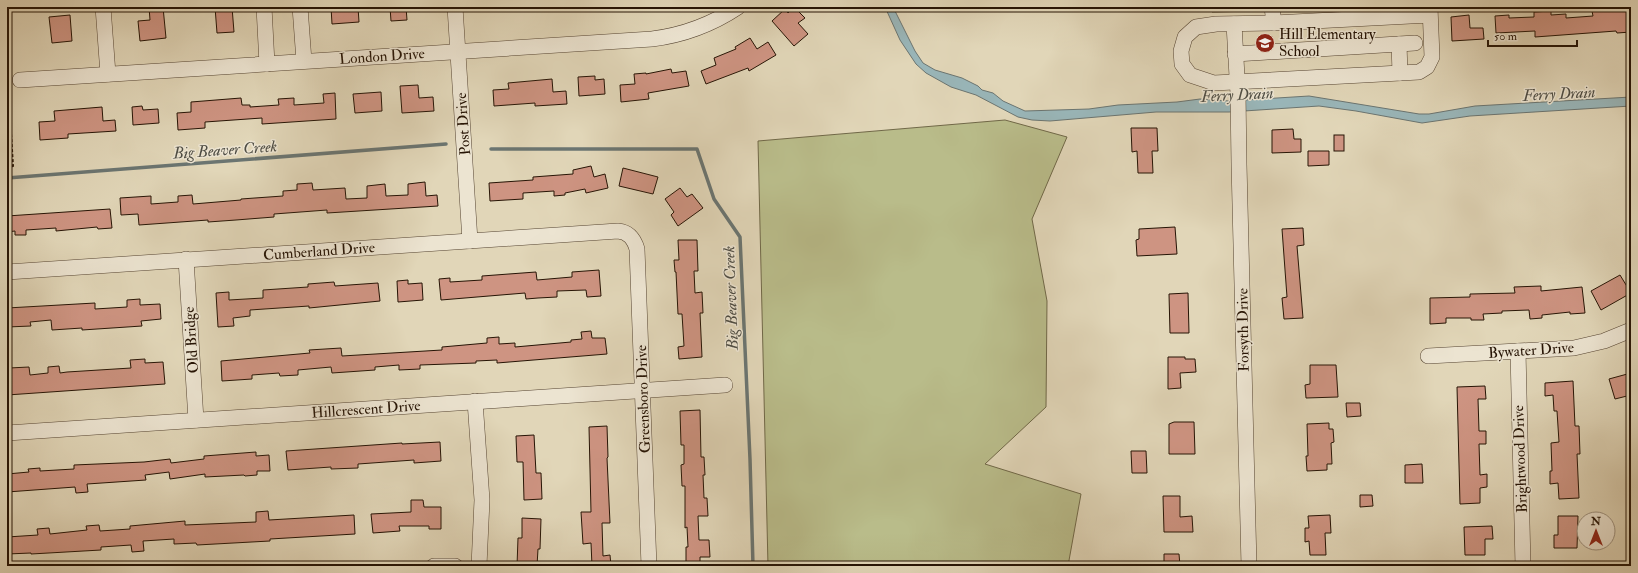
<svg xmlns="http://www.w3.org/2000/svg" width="1638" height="573" viewBox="0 0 1638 573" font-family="'IM FELL Double Pica',serif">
<rect width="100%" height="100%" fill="#e1d6b8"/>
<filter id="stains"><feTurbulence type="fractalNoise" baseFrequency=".005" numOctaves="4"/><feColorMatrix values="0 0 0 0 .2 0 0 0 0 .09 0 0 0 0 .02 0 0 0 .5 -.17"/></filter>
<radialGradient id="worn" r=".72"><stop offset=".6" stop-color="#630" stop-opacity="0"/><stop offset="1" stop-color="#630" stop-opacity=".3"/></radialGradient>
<g fill="#b9bc8a" stroke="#706848">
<path d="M1212,7H1254V11L1212,12Z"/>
<path d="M1005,120L1067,137L1032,219L1047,301L1046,407L985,464L1081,494L1068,566H768L758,141Z"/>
</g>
<path fill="#99b6b9" stroke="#6b7571" d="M885,7H893L915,51L923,63L935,70L962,78L978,86L982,90L993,93L1003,101L1025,111L1089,109L1118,105L1177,102L1200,99L1229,101L1309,96L1419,114H1429L1475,106L1631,97V106L1470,116L1422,123L1356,111L1319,106L1229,112H1156L1050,121L1032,120L1018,117L976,95L951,87L926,73L916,64L900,40Z"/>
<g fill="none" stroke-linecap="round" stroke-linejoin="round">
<g stroke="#6b7571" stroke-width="3.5">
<path d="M491,149H697L714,199L740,237L750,459L753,566"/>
<path d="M7,178L446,144"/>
</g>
</g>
<g fill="#ce9482" stroke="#261405">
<path d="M149,7H163L166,38L140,41L138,21L150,20Z"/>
<path d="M215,7H232L234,32L217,33Z"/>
<path d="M331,7H358L359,22L332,24Z"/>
<path d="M390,7H406L407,20L391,21Z"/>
<path d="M794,7L805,18L798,23L808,34L794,46L772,21L785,9L788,13Z"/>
<path d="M1615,7H1631V32L1617,33L1616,31L1535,37V31L1496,33L1495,16L1509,15V18L1534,17V12L1551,11V15L1566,14V18L1593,16L1592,11L1615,10Z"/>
<path d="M70,15L72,41L52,43L49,17Z"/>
<path d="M1469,15L1470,28H1483L1484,39L1452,41L1451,17Z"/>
<path d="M750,38L757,49L768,42L776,55L749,71L748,68L706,84L701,71L716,65L714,58L736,49L735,47Z"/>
<path d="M671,69L672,73L686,71L689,86L648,93L649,99L621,102L620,85L635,84L634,74L646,73V74Z"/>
<path d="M595,76V80L604,79L605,94L579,96L578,77Z"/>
<path d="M552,79L553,92L566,91L567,104L535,106V103L494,106L493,90L509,89L508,83Z"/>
<path d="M418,85L419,98L433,97L434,111L402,113L400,86Z"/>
<path d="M381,92L382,111L355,113L353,94Z"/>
<path d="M335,93L336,119L262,124V118L205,122V128L178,130L177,113L191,112V102L241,98L242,105H250V107L279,105L278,99L294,98V105L324,103L323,94Z"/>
<path d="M142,106L143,110L158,109L159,123L133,125L132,107Z"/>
<path d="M102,107L103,121L115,120L116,131L68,134V138L40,140L39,122L55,121L54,111Z"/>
<path d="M1131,128H1157L1158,151H1152L1153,173H1138L1137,151L1132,152Z"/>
<path d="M1293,129L1294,139H1301V152L1272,153V130Z"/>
<rect x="1334" y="135" width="10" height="16"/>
<path d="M1308,151H1329V165L1308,166Z"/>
<path d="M591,166L594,177L605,174L608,188L586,193L585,189L565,193V195L554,196V191L523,193V199L490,201L489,183L533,180V177L573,174V170Z"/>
<path d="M623,168L658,177L653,194L619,186Z"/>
<path d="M425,182L426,196L437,195L438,206L327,213V210L274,214V217L236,220L208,222V220L139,225L138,214L121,215L120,198L151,196V204L178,202V196L192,195L193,204L241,200V199L283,196V191L297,190V184L312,183L313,190L345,188L346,199L367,198V186L385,184L386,196L408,195V184Z"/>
<path d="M680,188L687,197L692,194L703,208L678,226L671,215L674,212L665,199Z"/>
<path d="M110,209L112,228L98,229L97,227L56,231V228L26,230V235H15V231L7,232V216Z"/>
<path d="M1175,227L1177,254L1137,256L1136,240L1139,239V229Z"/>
<path d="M1303,228L1304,245L1297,246L1303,318L1284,319L1282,298L1287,297L1282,229Z"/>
<path d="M678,240H697L698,271H694L695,293L702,292L703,313H700L702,357L679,359L678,347L684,346L682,314H678L676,272H675L674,260H679Z"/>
<path d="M599,270L601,296L587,297L586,290L557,291V297L538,298L526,299L525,293L441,300L439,279L450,278V282L482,280V276L536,272L537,280L572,277V272Z"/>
<path d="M1620,275L1631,293L1601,310L1591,291Z"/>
<path d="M408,280V284L422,283L423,300L398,302L397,281Z"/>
<path d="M334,282L335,286L378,283L380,301L309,308V306L250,310V316L233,318L234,326L218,327L216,293L229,292V300L263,298V290L308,287V284Z"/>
<path d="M1541,286V291L1582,287L1585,313L1570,314V312L1542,315V318L1530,319L1529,310L1502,311V313L1483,314L1484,320H1471V318H1446V323L1430,324V298L1470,297V294L1515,293L1514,287Z"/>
<path d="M1188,293L1189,333H1170L1169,294Z"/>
<path d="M140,299V305L160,304L161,319L141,321L142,326L82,330V328L52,330L51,320L30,322L31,326L7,327V308L95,303V309L127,307V300Z"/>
<path d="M591,331L592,338H605L607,354L497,363V360L476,361V363L420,365V369L399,370V365L375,367V370L332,373L331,367L298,370V375L280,376L279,373L252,375V379L222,381L221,361L310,353L309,350L341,348L342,356L442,350V347L487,343V338L499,337V344L515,343V347L571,342V340L582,339L581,332Z"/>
<path d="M1168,357H1185V359H1195L1196,372L1180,373L1181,388L1168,389Z"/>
<path d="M145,359V363L163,362L165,384L7,395V374H10L9,368L29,367L30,375L48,373V367L59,366L60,373L67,372L131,368L130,360Z"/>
<path d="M1310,365H1336L1338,397L1306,398L1305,385L1310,384Z"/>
<path d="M1631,373V395L1615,399L1609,379Z"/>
<path d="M1573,381L1575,426H1579L1580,454H1577L1579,498L1559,499L1558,483L1550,484V471H1552L1551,443L1559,442L1557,411H1554L1553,395L1545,396V383Z"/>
<path d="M1485,386L1486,399H1478L1479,431H1486V444H1479L1480,475L1487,474V487L1480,488V503L1460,504L1457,387Z"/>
<path d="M1346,403H1360L1361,416L1347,417Z"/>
<path d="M700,410L701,457H704L705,475H703L704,498H707L708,516H698L699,540H709L710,557H700V566H686V547H688L687,527L685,528V486H682L681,465L684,464V445H681L680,411Z"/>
<path d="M1174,422H1194L1195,454H1169V424Z"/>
<path d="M1329,423V429H1333L1334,442L1331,443L1332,464H1327V470L1307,471L1306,456H1308L1307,424Z"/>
<path d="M607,426L608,457L607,458L610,523H602L603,556L610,555L611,566H592L591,543L583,544L581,512H591L589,427Z"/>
<path d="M534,435L536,473H541L542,499L524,500L523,462H517L516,436Z"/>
<path d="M440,442L441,461L414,463V460L358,464V468L331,469V467L288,470L286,451L402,443V444Z"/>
<path d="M1131,451H1146L1147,473H1132Z"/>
<path d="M256,452V456L269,455L270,471H257V475L245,476L244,475L205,477V474L170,479L169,472L145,475L146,480L87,484L88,492L76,493L75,487L7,492V474L29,472L28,469L40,468V471L74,469V465L144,462L170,459L171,463L204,459V456Z"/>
<path d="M1422,464L1423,483H1405V465Z"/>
<path d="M1360,495H1372L1373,506L1360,507Z"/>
<path d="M1163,496H1180V517L1192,516L1193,532H1164Z"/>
<path d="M411,500H423L424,507H441V529H429V526H399L400,531L373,533L371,514L411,512Z"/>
<path d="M268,511L269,520L354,515L355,534L270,539V541L197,545L196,543L174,544V539L143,541L144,551L132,552L131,545L101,547V550L31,554V553L7,554V537L38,535L37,529L49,528L50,534L87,530L86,526L99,525L100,531L130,529V526L185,521V525L256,522V512Z"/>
<path d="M1330,515L1331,533H1325L1326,555H1310L1309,541L1305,542V528H1309L1308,516Z"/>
<path d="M1558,516H1578L1577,548H1554V535H1558Z"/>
<path d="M522,518L541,519L540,549H538L537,566H517L518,538H522Z"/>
<path d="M1492,526L1493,539H1485V555H1465L1464,527Z"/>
<path d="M1164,554H1179L1180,566H1164Z"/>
</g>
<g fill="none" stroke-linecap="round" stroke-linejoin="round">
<defs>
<g id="minor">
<path d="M103,7L108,74"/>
<path d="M264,7L267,64"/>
<path d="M300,7L304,61"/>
<path d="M455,7L470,241"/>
<path d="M1272,7L1274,23"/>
<path d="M1430,7L1432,57L1427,67L1419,72L1214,83L1190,75L1182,64L1181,51L1185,37L1196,27L1216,24L1274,23L1430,15"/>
<path d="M1234,24L1238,94L1239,164L1249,566"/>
<path d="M1399,44L1400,73"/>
<path d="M1235,54L1415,43"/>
<path d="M20,80L652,39C684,35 711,25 738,7"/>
<path d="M186,259L196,420"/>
<path d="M7,272L618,231C629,232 634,239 637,249L649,566"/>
<path d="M1518,351L1523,566"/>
<path d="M1428,356L1574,348L1604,341L1631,330"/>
<path d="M475,401L482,500L479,566"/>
<path d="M7,433L725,385"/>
<path d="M434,566H455"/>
</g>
</defs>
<use href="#minor" stroke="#554432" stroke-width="16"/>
<g stroke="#261405" stroke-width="2" stroke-dasharray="3 2" stroke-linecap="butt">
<path d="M7,68V75"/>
<path d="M7,167L13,166L8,85"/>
</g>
<use href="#minor" stroke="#ece4d1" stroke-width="15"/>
</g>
<defs>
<symbol id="school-disc" viewBox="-11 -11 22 22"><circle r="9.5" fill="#8f2418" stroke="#ece4d1"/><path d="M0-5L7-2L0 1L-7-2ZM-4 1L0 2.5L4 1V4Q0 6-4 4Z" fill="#fff"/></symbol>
</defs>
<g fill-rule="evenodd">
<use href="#school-disc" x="1254" y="32" width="22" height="22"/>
</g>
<g text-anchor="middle" stroke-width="3" stroke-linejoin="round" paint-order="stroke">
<g font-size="15" fill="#261405" stroke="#ece4d1" text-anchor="start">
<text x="1279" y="39">Hill Elementary<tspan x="1279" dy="17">School</tspan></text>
</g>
<g font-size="15" fill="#261405" stroke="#ece4d1">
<text transform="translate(382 56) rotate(-4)" y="5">London Drive</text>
<text transform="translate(463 124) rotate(-94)" y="5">Post Drive</text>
<text transform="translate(319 251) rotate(-4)" y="5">Cumberland Drive</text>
<text transform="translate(1243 330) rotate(-91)" y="5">Forsyth Drive</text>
<text transform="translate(191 340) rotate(-94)" y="5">Old Bridge</text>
<text transform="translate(1531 350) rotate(-4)" y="5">Bywater Drive</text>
<text transform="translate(643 399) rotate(-92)" y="5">Greensboro Drive</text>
<text transform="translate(366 409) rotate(-4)" y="5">Hillcrescent Drive</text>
<text transform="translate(1520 459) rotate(-92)" y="5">Brightwood Drive</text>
</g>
<g font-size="16" font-style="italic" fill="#4e4d44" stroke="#ece4d1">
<text transform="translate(1559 93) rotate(-3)" y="6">Ferry Drain</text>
<text transform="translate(1237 94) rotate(-3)" y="6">Ferry Drain</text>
<text transform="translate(225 149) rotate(-4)" y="6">Big Beaver Creek</text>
<text transform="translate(730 298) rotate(-92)" y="6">Big Beaver Creek</text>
</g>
</g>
<rect width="1638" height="573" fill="none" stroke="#e1d6b8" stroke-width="24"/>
<rect x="8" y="8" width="1622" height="557" fill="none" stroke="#261405" stroke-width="2"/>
<rect x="12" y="12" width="1614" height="549" fill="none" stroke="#261405"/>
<g transform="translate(1596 531)"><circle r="19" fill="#ece4d1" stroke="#9d917f"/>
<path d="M0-3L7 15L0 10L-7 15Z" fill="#8f2418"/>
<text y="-6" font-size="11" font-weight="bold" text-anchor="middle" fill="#261405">N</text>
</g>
<path d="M1488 40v6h89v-6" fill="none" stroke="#261405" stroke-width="2"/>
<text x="1494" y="40" font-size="12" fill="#261405" stroke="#ece4d1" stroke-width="3" paint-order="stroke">50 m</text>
<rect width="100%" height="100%" filter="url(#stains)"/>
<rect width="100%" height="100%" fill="url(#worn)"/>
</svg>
